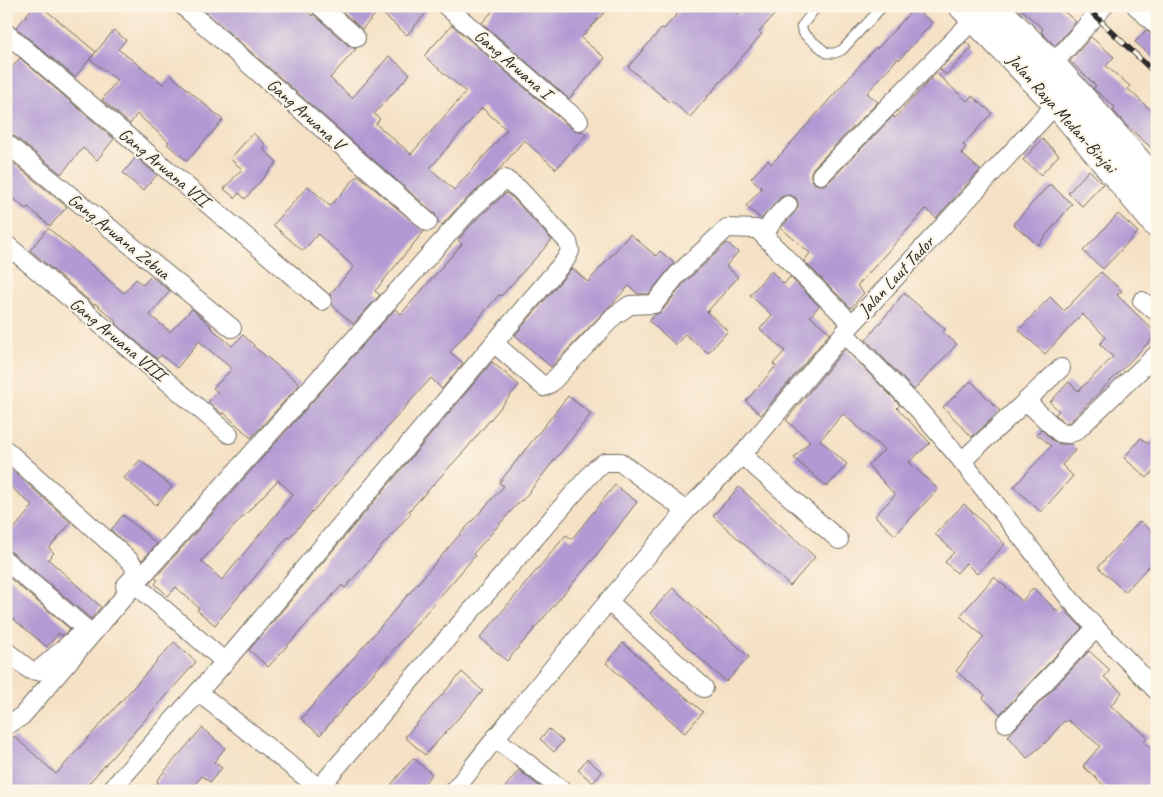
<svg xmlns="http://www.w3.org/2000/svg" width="1163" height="797" viewBox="0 0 1163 797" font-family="Caveat,sans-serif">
<rect width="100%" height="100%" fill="#fcf5e5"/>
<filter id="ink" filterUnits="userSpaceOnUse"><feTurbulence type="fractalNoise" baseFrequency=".02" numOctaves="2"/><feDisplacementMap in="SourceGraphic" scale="10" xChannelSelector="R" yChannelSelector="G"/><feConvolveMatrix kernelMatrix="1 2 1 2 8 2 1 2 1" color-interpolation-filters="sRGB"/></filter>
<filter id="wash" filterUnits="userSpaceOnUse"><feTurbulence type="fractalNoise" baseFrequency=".0096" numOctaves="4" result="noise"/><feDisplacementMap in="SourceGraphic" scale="20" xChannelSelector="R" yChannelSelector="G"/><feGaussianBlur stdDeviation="1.12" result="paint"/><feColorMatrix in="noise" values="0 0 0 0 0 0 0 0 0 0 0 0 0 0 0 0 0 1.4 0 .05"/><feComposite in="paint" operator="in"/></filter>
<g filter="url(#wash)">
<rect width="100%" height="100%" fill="#f5e1c5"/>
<g id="blocks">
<g fill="#b19ad3" fill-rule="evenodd">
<path d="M34,6H41L96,52L75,77L16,28Z"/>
<path d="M199,6H301L312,16L313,14L349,46L356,49L330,78L352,98L389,56L410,74L374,114L380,119L376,124L411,154L466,92L424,56L452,25L572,129L577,131H582L586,135L556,169L524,140L497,172L461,204L442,225L438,223L435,214ZM482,108L507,130L454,190L430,168Z"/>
<path d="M336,6H383L362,29Z"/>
<path d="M390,6H432L407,35L383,14Z"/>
<path d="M497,6H610L581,38L605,58L569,99L482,23Z"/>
<path d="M684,6H730L739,15L747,6H782L759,32L762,34L690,117L672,101L670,103L628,67L662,28L664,29Z"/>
<path d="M1017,6H1058L1076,22L1055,46L1041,32L1043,29Z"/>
<path d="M914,8L932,23L899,60L898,58L867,93L878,102L813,168L811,173V178L814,183L819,185H824L829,182L893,116L895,118L936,73L967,101L972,96L992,113L963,145L966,147L961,153L980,170L936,218L926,209L857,286L864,293L851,308L804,261L810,253L781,228L798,208V203L796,198L790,195L781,197L761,219L746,206L762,188L751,178L768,160L771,164L782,153L876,47L877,49Z"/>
<path d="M114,30L126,40L118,49L163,84L171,75L223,120L187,161L167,144L169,142L137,114L130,124L102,100L117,80L90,59Z"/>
<path d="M1146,30L1150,34L1157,36V61L1135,42Z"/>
<path d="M1091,37L1114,57L1106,66L1130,86L1128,89L1157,116V153L1128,127L1113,110L1115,107L1093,88L1096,86L1070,61Z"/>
<path d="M966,42L972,48L946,75L940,69Z"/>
<path d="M20,58L114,139L97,160L83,148L61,174L13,135L6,133V74Z"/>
<path d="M253,133L266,145L263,149L277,162L245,199L239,193L235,198L224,189L242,169L230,159Z"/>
<path d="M1042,139L1059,155L1041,175L1023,160Z"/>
<path d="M6,157L67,207L50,226L28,207L26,209L6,192Z"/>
<path d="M136,157L157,175L143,191L123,173Z"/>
<path d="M1089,170L1103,184L1082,206L1068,193Z"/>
<path d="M358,175L424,231L375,291L380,295L353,324L332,305V298L330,294L354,267L318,234L303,251L273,225L308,186L330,206Z"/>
<path d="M1050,184L1072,204L1038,245L1013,224Z"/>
<path d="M506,193L513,198L552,240L501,296L499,295L450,352L463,363L442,389L431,378L289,538L288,537L215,625L197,610L199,608L176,587L168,596L155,584L158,580L155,578L395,309L401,314L462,244L458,240L476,220ZM278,480L293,494L222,580L201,561Z"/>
<path d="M1118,214L1138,232L1103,269L1083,251Z"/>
<path d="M48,228L124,293L136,279L143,285L151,276L170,291L150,315L170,332L192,309L211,326L210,327L232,346L243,335L254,345L253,346L300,384L251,438L223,412L222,414L208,402L218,392L213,388L232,369L199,341L177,368L161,355L157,359L115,323L117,322L95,303L94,305L30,250Z"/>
<path d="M630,234L656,256L660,251L674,263L649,294H638L629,286L551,367L515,335L572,268L588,282Z"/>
<path d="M727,243L738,252L726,266L738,277L707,312L728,331L708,353L685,334L676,345L649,321L655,315L662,311L685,282Z"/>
<path d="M771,271L784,284L790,277L819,306L810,316L830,333L761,415L746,401L776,366L773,364L785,351L760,329L772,315L750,295Z"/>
<path d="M1101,272L1122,291L1117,295L1157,334L1070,422L1065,423L1055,414L1059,411L1050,402L1069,382L1078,391L1113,357L1100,344L1106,337L1082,314L1045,354L1019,330L1050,297L1064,311Z"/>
<path d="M904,293L945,329L943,332L957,344L914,390L866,340Z"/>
<path d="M845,349L900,405L897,408L930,443L909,462L938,489L895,535L875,516L895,495L868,465L884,450L843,414L820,440L847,464L827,487L794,458L810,441L786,420Z"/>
<path d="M492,362L519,385L466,449L409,511L411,513L345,588L342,585L268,667L249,650Z"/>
<path d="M971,381L1000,411L972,437L943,407Z"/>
<path d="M568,396L591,414L522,501L521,500L473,554L475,556L320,735L301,719L455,540L504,486L499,483Z"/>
<path d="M1041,429L1053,441L1059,444H1071L1076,449L1062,465L1073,476L1041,512L1014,487L1051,446L1037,434Z"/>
<path d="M1157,435V467L1147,478L1124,458L1141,438L1148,444Z"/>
<path d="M140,460L172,487L156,505L124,478Z"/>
<path d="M6,464L71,523L49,548L54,553L48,559L101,607L91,619L13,553L6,551V524L13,530L33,506L12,488L6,494Z"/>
<path d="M615,485L637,502L594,558L507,661L480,638L566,535L572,539Z"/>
<path d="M739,487L815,557L790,586L713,516Z"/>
<path d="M964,504L1005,544L977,574L966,563L957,573L945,562L954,552L935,534Z"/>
<path d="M123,515L157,544L142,560L111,530Z"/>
<path d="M1140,521L1157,536V557L1125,592L1098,567Z"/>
<path d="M6,575L70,629L62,636L59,633L47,647L6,613Z"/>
<path d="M994,577L1022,601L1033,588L1058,612L1062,607L1082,628L1000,714L983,698L985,695L956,671L984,637L960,616Z"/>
<path d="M673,588L749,657L726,682L650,613Z"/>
<path d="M174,642L196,662L82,791H6V745L14,736L56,774Z"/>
<path d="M623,643L703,712L685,733L606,663Z"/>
<path d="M1089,651L1110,670L1104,677L1122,692L1111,706L1148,737L1144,742L1157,753V791H1110L1083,766L1100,746L1068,720L1065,722L1064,721L1046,742L1027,758L1008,736Z"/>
<path d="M462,672L483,691L425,755L405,737Z"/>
<path d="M202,728L225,748L214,762L222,768L210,782L202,776L189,791H150L158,782L157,780Z"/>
<path d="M549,729L563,741L554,752L540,739Z"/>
<path d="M413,758L432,774L418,791H386Z"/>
<path d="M587,759L602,772L593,783L578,770Z"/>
<path d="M519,770L545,791H502Z"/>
</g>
</g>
</g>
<g filter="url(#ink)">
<use href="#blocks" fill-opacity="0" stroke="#726b61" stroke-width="1"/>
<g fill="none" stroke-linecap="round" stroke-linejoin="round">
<defs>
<path id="service" d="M817,6L801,27L804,34L827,53H835L842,50L883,6"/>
<g id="minor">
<path d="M183,6L428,222"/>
<path d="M320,6L356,38"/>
<path d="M446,6L579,121"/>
<path d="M1136,6L1157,26"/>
<path d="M6,33L322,301"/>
<path d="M1052,65L1104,6"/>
<path d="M6,143L232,328"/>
<path d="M821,175L975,18"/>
<path d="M788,205C778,215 767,223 766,238L852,324"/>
<path d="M6,244L229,434"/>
<path d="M1142,301L1157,312"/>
<path d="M844,333L917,408L962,461L1069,598L1096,628L1157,691"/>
<path d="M494,343L544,387L551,383L614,316L630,305L654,304L677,275L727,228L757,229L766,238"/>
<path d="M1026,401L1060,433L1068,434L1076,431L1157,354"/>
<path d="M6,450L130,561L136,569L133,578L125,586"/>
<path d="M742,455L839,540"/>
<path d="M962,461L1061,368"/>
<path d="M6,561L86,629"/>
<path d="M135,584L225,662"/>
<path d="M608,601L704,688"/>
<path d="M6,651L30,670L38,671L78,636"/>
<path d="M198,692L319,788"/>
<path d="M1006,723L1096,628"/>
<path d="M6,726L22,716L135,584L468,212L505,179L519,189L568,242L570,251L566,259L494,343L225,662L110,791"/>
<path d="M495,738L563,791"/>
<path d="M322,791L319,788L404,688L596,468L605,462H620L686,511L742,455L844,333L1057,103"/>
<path d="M454,791C528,695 607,602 686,511"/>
</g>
<g id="primary">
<path d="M963,6L1057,103L1157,224"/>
<path d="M993,6L1052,65L1157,184"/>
</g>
</defs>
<use href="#service" stroke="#726b61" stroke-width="11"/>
<use href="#minor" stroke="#726b61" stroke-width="20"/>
<use href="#primary" stroke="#726b61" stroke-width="30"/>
<use href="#service" stroke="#fff" stroke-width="9"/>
<use href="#minor" stroke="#fff" stroke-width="18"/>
<use href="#primary" stroke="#fff" stroke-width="28"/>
<defs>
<path id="rail" d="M1085,6L1157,75"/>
</defs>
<use href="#rail" stroke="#2b2b2b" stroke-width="5.5"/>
<use href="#rail" stroke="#fcf5e5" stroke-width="4" stroke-dasharray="11" stroke-linecap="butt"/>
</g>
</g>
<g text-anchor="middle" stroke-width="4" stroke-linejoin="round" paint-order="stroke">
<g font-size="18" fill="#2b2b2b" stroke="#fcf5e5">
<text transform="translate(513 64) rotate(41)" y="6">Gang Arwana I</text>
<text transform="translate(1062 113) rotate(48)" y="6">Jalan Raya Medan-Binjai</text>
<text transform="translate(306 114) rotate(42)" y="6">Gang Arwana V</text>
<text transform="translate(164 167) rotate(40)" y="6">Gang Arwana VII</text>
<text transform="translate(119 236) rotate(39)" y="6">Gang Arwana Zebua</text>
<text transform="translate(896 276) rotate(-47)" y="6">Jalan Laut Tador</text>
<text transform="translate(118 339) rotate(40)" y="6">Gang Arwana VIII</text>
</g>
</g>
<rect width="1163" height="797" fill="none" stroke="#fcf5e5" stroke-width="25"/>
</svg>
